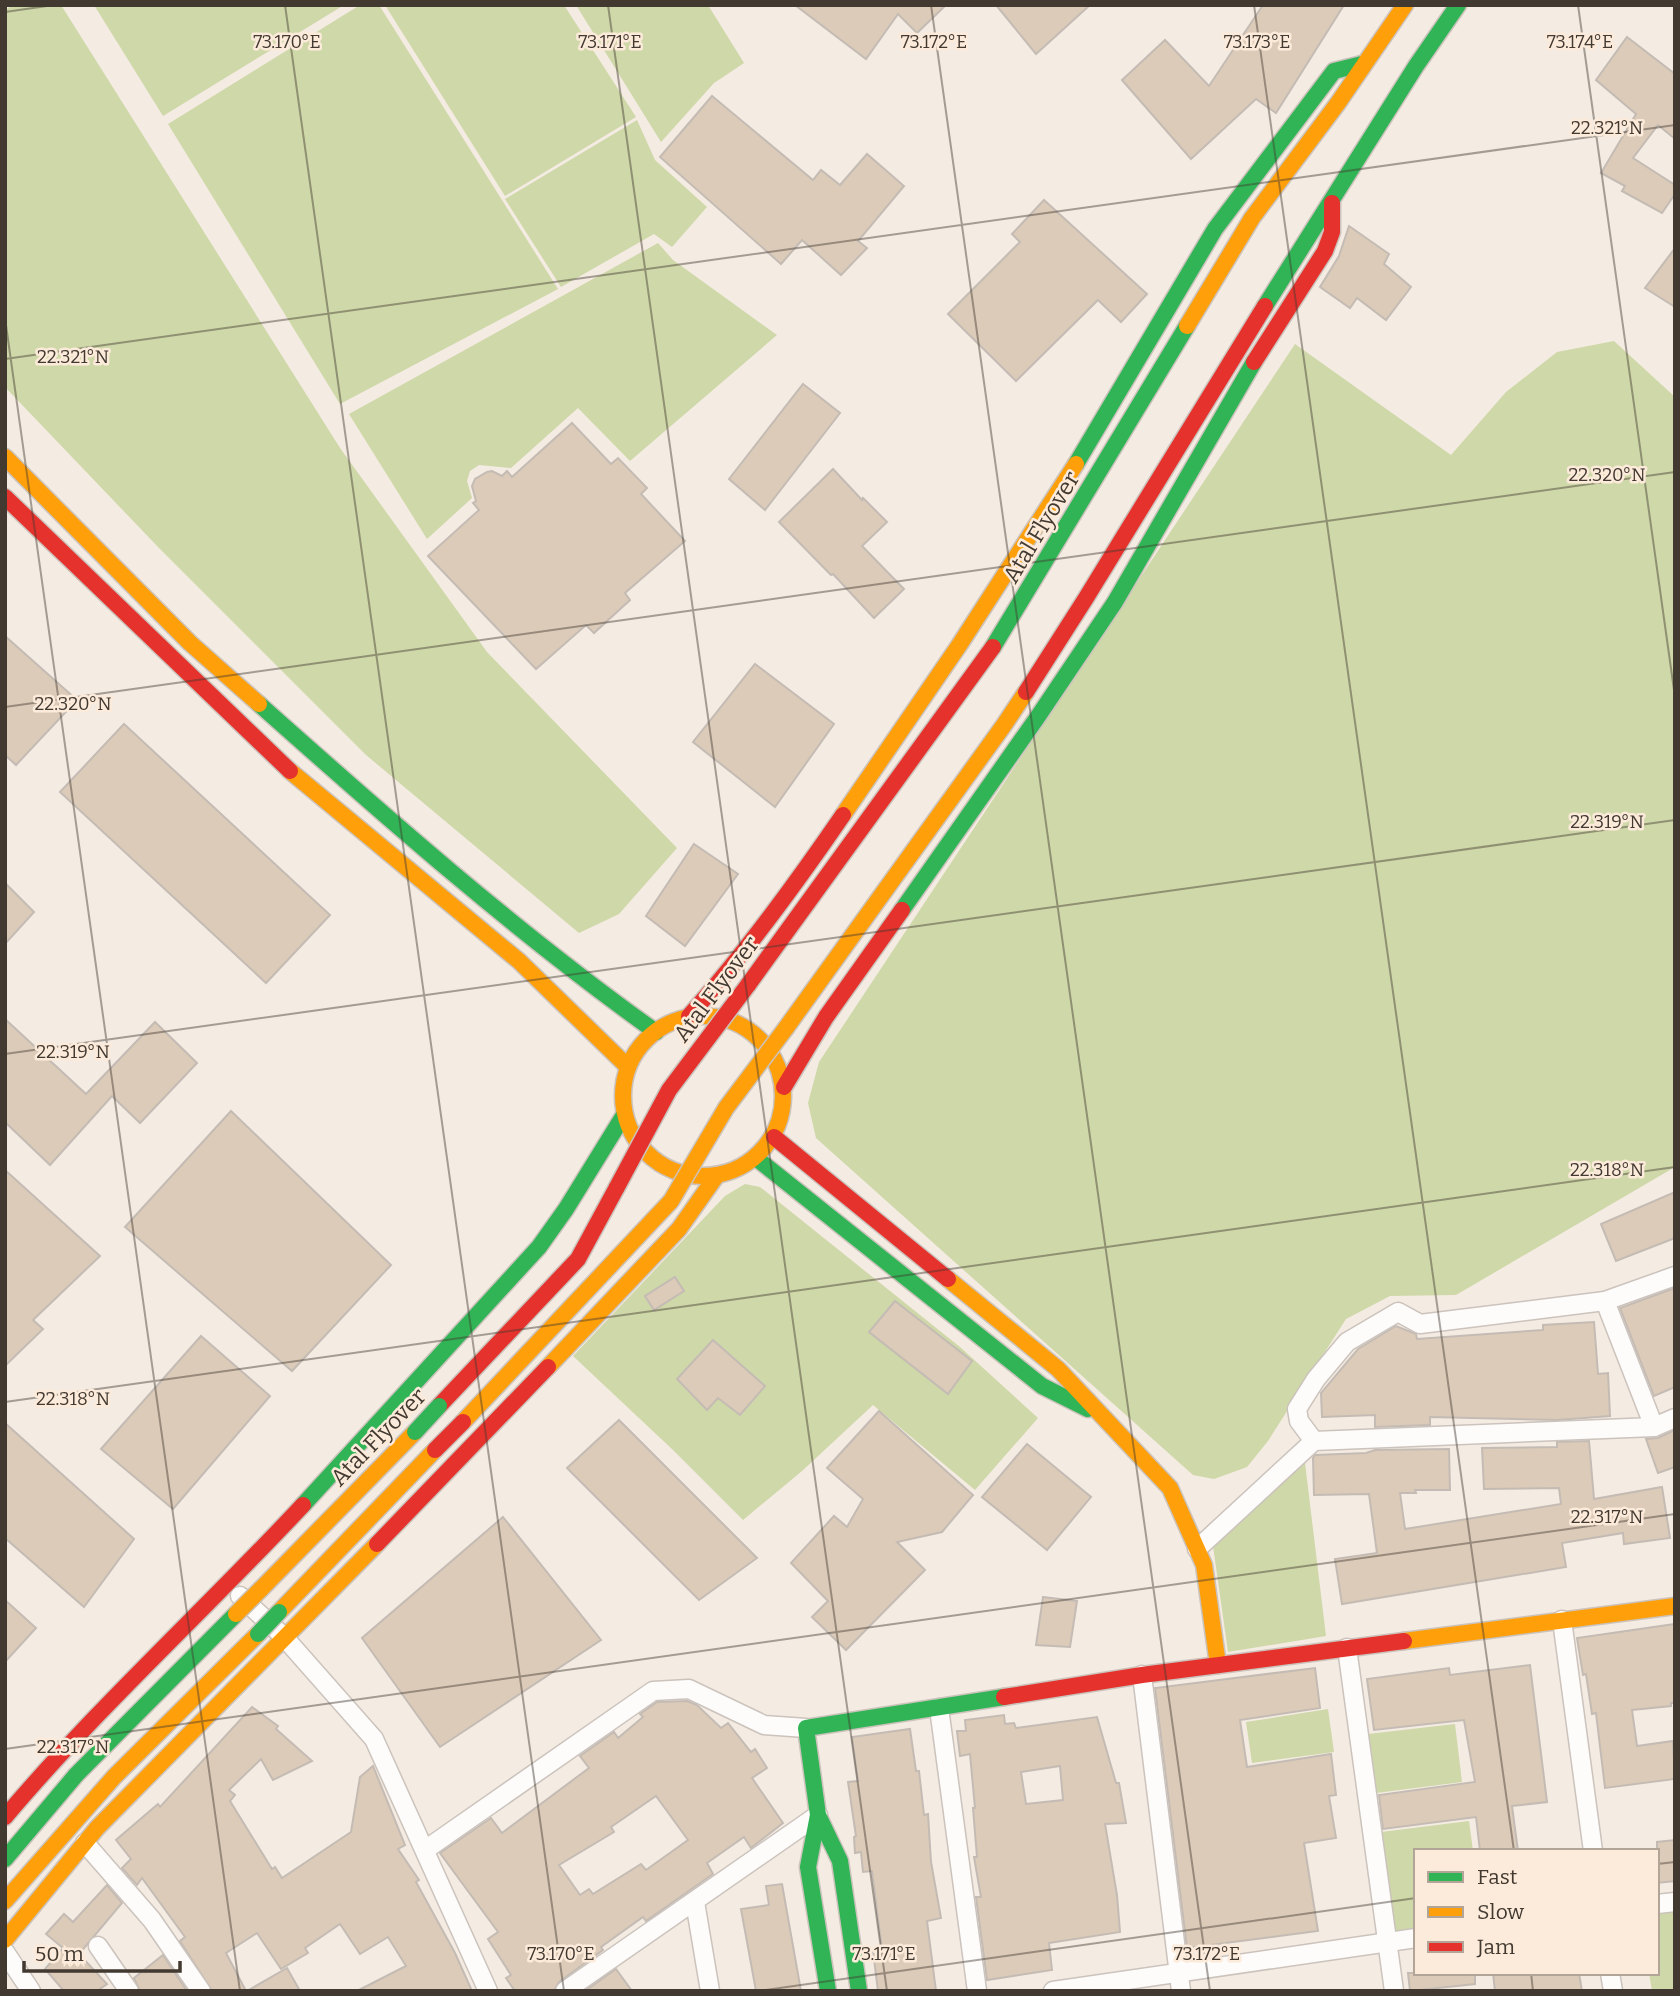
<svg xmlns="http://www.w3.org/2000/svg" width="1680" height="1996" viewBox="0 0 1680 1996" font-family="Bitter,serif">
<rect width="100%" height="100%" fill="#f4ebe2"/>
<g fill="#cfd8a8">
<path d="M13,5H61L340,448L487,652L677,848L619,914L579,933L366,755L159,548L5,387V10Z"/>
<path d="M94,5H344L163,116Z"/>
<path d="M360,5H379L558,289L340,404L168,124Z"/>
<path d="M385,5H564L636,117L505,196Z"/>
<path d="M576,5H708L744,63L714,83L661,142Z"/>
<path d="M637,120L655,160L707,207L672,247L654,234L561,287L505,199Z"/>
<path d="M658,243L673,260L777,335L630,461L578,408L511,468L479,465L470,471L467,481L472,498L427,539L349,414Z"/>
<path d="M1614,341L1675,397V1167L1456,1295L1390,1296L1346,1319L1268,1441L1247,1467L1214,1479L1193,1475L816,1138L808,1103L819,1062L1295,344L1451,455L1506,392L1557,352Z"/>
<path d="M745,1184L760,1187L960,1347L1038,1418L975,1490L873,1405L802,1471L743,1520L673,1450L573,1356L725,1196Z"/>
<path d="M1305,1463L1326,1636L1228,1652L1213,1546Z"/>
<path d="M1328,1709L1334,1752L1252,1763L1246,1722Z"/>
<path d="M1455,1724L1462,1782L1376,1793L1368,1734Z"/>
<path d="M1469,1821L1473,1851H1416V1928L1395,1931L1381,1832Z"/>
<path d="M1675,1911V1991H1652L1649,1973H1657V1913Z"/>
</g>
<g fill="#dccbb8" stroke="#c4bcb4" stroke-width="2" fill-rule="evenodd">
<path d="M795,5H946L917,33L898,14L866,59Z"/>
<path d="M996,5H1090L1036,54Z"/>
<path d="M1263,5H1344L1276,113L1256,99L1191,159L1122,80L1165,40L1209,86Z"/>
<path d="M1627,37L1675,74V139L1658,125L1633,158L1675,185V194L1662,213L1622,191L1625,186L1601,173L1636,114L1596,80Z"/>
<path d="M712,96L813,180L821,170L840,185L867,154L904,186L858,241L867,248L841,275L802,240L781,264L660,157Z"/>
<path d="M1044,200L1147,294L1121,322L1098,300L1016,381L948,314L1020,242L1012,234Z"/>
<path d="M1349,226L1389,254L1384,264L1411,287L1386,320L1357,298L1350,308L1320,287L1339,256Z"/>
<path d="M1675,248V307L1645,288Z"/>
<path d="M803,384L840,413L765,510L729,479Z"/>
<path d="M572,423L611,464L618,458L647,488L641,494L685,541L625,593L630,600L594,633L586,625L536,669L428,556L479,510L473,503L476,501L472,486L475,479L487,472L492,471L502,476L507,471L512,477Z"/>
<path d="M833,469L862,500L863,498L887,522L862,546L904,589L874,618L833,574L831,575L779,522Z"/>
<path d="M5,636L77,700L16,765L5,755Z"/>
<path d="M755,664L834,724L775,807L693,742Z"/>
<path d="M124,724L330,915L266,983L60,792Z"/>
<path d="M694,844L738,874L685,946L646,916Z"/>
<path d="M5,883L34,912L5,944Z"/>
<path d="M5,1019L86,1094L155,1022L197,1063L140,1123L112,1096L50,1165L5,1122Z"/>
<path d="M231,1111L391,1265L292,1371L125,1227Z"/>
<path d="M5,1170L100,1256L33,1320L43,1329L5,1366Z"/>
<path d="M1675,1192V1238L1616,1261L1601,1224Z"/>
<path d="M675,1277L684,1291L654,1310L645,1296Z"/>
<path d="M1675,1288V1387L1654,1396L1620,1308Z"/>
<path d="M895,1301L972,1361L948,1394L869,1332Z"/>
<path d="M1594,1322L1598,1374L1608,1373L1610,1416L1557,1420L1430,1417V1425L1375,1427V1415L1322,1417L1321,1393L1358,1349L1396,1326L1416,1334L1417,1339L1543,1330V1325Z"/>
<path d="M201,1336L270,1396L173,1509L101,1449Z"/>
<path d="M713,1340L765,1386L740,1415L718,1398L707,1410L677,1379Z"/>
<path d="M879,1411L973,1495L942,1532L897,1542L925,1570L846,1650L812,1617L828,1601L791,1563L834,1516L847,1527L863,1499L827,1468Z"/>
<path d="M619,1420L757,1558L699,1600L567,1468Z"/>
<path d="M5,1423L134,1539L84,1607L5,1538Z"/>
<path d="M1675,1430V1467L1658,1473L1646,1439L1658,1438Z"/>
<path d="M1589,1441L1594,1499L1662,1487L1670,1538L1624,1544L1623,1533L1562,1543L1566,1567L1342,1604L1335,1559L1377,1553L1369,1494L1314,1495L1313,1458L1315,1455L1366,1453L1375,1450L1449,1449L1450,1490H1415L1416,1493H1400L1405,1529L1561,1504L1559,1488L1484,1489L1482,1448L1557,1447V1442Z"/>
<path d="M1027,1444L1091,1497L1047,1550L982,1497Z"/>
<path d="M503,1517L601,1640L440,1747L362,1638Z"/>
<path d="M1043,1597L1077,1601L1070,1647L1036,1645Z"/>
<path d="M5,1600L36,1628L5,1662Z"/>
<path d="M1675,1624V1703H1671V1706L1632,1710L1637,1746L1673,1741L1675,1779L1605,1788L1596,1713L1592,1714L1586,1674L1583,1675L1577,1638Z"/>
<path d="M1530,1665L1547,1802L1512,1806L1518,1851H1480L1476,1817L1383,1829L1379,1795L1475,1782L1464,1720L1374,1730L1367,1679L1449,1668L1450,1675Z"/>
<path d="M1315,1668L1320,1708L1240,1720L1247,1767L1331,1754L1336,1795L1329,1796L1336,1838L1304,1843L1318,1931L1187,1948L1155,1688Z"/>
<path d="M687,1701L697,1705L721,1728L728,1723L751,1752L755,1749L767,1768L752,1778L783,1823L751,1848L744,1837L707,1863L713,1874L646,1921L643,1917L601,1947L603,1950L559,1982L554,1991H515L506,1978L511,1975L488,1939L498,1932L440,1853L491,1818L502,1833L589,1768L580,1756L614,1732L618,1738L643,1717L640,1714L657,1702ZM656,1796L688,1840L646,1870L641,1864L593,1894L589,1889L580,1895L559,1865L614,1832L611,1827Z"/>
<path d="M252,1707L278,1726L276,1729L312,1761L273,1780L261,1759L229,1790L235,1795L230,1801L272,1869L275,1867L282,1878L351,1832L360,1777L373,1766L405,1845L398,1849L419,1880L416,1882L455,1953L472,1991H357L406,1966L388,1937L360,1954L340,1924L305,1948L308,1953L281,1969L257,1933L226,1953L246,1991H212L180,1941L185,1937L142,1878L137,1885L122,1868L131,1859L116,1840L158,1804L160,1807Z"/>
<path d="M1004,1715L1005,1724L1014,1723L1016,1728L1097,1717L1116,1783H1119L1126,1823L1105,1824L1117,1895L1120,1932L1049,1943L1052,1970L987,1980L976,1897H981L974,1857H977L973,1808H975L970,1754L960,1756L957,1731H966L965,1720ZM1060,1766L1063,1800L1026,1804L1021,1772Z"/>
<path d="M910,1729L916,1771H919L924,1815L928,1814L931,1862L941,1918L927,1921L936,1991H878L873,1951L882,1950L872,1871L863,1872L861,1852L855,1853L854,1837L856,1836L848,1782L858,1781L852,1737Z"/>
<path d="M1675,1840V1881L1657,1883V1842Z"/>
<path d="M782,1884L801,1991H756L741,1909L769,1905L766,1886Z"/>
<path d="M107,1885L122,1903L79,1954L107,1984L97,1991H64L45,1969L63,1948L46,1934L64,1914L73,1922Z"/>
<path d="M163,1955L187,1991H140L134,1978Z"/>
<path d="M287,1968L300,1991H247Z"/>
<path d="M616,1969L632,1991H585Z"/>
<path d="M1408,1973H1475V1984L1410,1991Z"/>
<path d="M1493,1973H1579L1582,1991H1495Z"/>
</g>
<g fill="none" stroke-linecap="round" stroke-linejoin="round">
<defs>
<g id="street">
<path d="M1605,1301L1654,1427"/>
<path d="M1314,1441L1299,1421L1297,1409L1316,1379L1347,1342L1398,1312L1420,1324L1605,1301L1675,1276"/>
<path d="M1197,1549L1314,1441L1654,1427L1675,1418"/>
<path d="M240,1596L284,1637L374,1739L488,1991"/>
<path d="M1562,1620L1593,1851"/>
<path d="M1347,1648L1394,1991"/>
<path d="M1142,1675L1181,1991"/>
<path d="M939,1708L977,1991"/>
<path d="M85,1843L152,1920L201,1991"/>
<path d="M425,1850L653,1691L689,1689L764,1725L806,1728"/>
<path d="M695,1902L710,1991"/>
<path d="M1657,1904L1675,1902"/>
<path d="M98,1946L129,1991"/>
<path d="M5,1952L31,1991"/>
<path d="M1610,1973L1613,1991"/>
<path d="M565,1991L818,1815"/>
<path d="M1053,1991L1416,1938"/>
</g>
<g id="fast">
<path d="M1265,306L1416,66L1458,5"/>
<path d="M1076,464L1215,229L1334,71L1362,64"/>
<path d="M993,647L1187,326"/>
<path d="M259,704C387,818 516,932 656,1032"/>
<path d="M902,910L1037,718L1115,602L1254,362"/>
<path d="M756,1158L1042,1386L1088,1409"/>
<path d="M303,1505L539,1247L566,1209L624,1115"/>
<path d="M818,1815L808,1867L828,1991"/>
<path d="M5,1859L76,1775L236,1614"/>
<path d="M859,1991L840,1861L818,1815L806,1728L1004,1697"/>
</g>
<g id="slow">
<path d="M1187,326L1252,218L1338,103L1405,5"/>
<path d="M5,457L190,643L259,704"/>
<path d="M290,771L519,961L628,1067"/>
<path d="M843,815L960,644L1076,464"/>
<circle cx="703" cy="1096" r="80"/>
<path d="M786,1028L1004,725L1026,692"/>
<path d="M948,1279L1058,1369L1170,1488L1204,1565L1218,1665"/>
<path d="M548,1367L679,1229L717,1175"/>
<path d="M463,1422L671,1201"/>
<path d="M261,1589L415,1432"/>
<path d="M279,1612L435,1450"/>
<path d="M1404,1641L1675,1606"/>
<path d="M5,1901L114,1777L258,1634"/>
<path d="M5,1940L97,1828L377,1544"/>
</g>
<g id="jam">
<path d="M1254,362L1325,251L1332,232V203"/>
<path d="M5,497L290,771"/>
<path d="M1026,692L1086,598L1265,306"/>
<path d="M748,985L993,647"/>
<path d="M689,1016C745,954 795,885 843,815"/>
<path d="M784,1087L826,1017L902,910"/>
<path d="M774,1137L948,1279"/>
<path d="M439,1406L578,1259L617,1187"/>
<path d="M377,1544L548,1367"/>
<path d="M1004,1697L1142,1675L1404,1641"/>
<path d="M5,1817C98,1707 205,1610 303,1505"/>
</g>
</defs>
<use href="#street" stroke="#cbc3bc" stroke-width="21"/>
<use href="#fast" stroke="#cbc3bc" stroke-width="19"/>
<use href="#slow" stroke="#cbc3bc" stroke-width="19"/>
<use href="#jam" stroke="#cbc3bc" stroke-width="19"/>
<use href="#street" stroke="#fdfcfb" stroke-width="18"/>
<use href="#fast" stroke="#30b455" stroke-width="16"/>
<use href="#slow" stroke="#ff9f0a" stroke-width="16"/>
<use href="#jam" stroke="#e5322d" stroke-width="16"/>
<defs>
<g id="fast-bridge">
<path d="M415,1432L439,1406"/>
<path d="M258,1634L279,1612"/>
</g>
<g id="slow-bridge">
<path d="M671,1201L726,1108L786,1028"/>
<path d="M236,1614L261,1589"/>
</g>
<g id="jam-bridge">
<path d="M617,1187L669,1090L748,985"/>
<path d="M435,1450L463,1422"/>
</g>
</defs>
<use href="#fast-bridge" stroke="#cbc3bc" stroke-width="19" stroke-linecap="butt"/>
<use href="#slow-bridge" stroke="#cbc3bc" stroke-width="19" stroke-linecap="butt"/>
<use href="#jam-bridge" stroke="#cbc3bc" stroke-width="19" stroke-linecap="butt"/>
<use href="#fast-bridge" stroke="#30b455" stroke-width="16"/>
<use href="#slow-bridge" stroke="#ff9f0a" stroke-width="16"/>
<use href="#jam-bridge" stroke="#e5322d" stroke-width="16"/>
</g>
<path fill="none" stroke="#423931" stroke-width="2" stroke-opacity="0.45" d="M285,5L564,1991M608,5L887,1991M931,5L1210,1991M1254,5L1514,1851M1578,5L1675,697M5,12L54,5M5,318L240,1991M5,359L1675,125M5,707L1675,472M5,1054L1675,820M5,1402L1675,1167M5,1749L1675,1514M1657,1864L1675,1862M1531,1973L1533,1991M758,1991L1416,1898"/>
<g text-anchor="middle" stroke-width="5" stroke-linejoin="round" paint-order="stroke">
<g font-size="23" fill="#423931" stroke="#fcebda">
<text transform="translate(1041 527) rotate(-59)" y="8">Atal Flyover</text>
<text transform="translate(716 989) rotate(-53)" y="8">Atal Flyover</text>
<text transform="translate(378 1437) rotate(-46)" y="8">Atal Flyover</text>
</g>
</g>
<g font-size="18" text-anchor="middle" fill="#423931" stroke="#fcebda" stroke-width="5" stroke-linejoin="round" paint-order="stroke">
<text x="287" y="48">73.170°E</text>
<text x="610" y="48">73.171°E</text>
<text x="934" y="48">73.172°E</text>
<text x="1257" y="48">73.173°E</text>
<text x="1580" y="48">73.174°E</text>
<text x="1607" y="134">22.321°N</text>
<text x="73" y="363">22.321°N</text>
<text x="1607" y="481">22.320°N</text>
<text x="73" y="710">22.320°N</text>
<text x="1607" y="828">22.319°N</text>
<text x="73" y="1058">22.319°N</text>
<text x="1607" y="1176">22.318°N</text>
<text x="73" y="1405">22.318°N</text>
<text x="1607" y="1523">22.317°N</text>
<text x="73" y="1753">22.317°N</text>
<text x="561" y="1960">73.170°E</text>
<text x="884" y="1960">73.171°E</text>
<text x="1207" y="1960">73.172°E</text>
</g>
<rect width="1680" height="1996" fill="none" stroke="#423931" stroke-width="14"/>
<rect x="1414" y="1849" width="245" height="126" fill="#fcebda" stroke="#b2a496" stroke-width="2"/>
<rect x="1428" y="1872" width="35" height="10" fill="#30b455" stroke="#b2a496" stroke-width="2"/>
<text x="1477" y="1884" font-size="21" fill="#423931">Fast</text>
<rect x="1428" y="1907" width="35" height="10" fill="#ff9f0a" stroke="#b2a496" stroke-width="2"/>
<text x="1477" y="1919" font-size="21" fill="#423931">Slow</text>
<rect x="1428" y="1942" width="35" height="10" fill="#e5322d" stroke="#b2a496" stroke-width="2"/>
<text x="1477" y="1954" font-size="21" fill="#423931">Jam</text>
<path d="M24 1961v10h156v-10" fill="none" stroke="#423931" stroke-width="3.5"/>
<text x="35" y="1961" font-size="21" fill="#423931" stroke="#fcebda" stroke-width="5" paint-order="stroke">50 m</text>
</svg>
